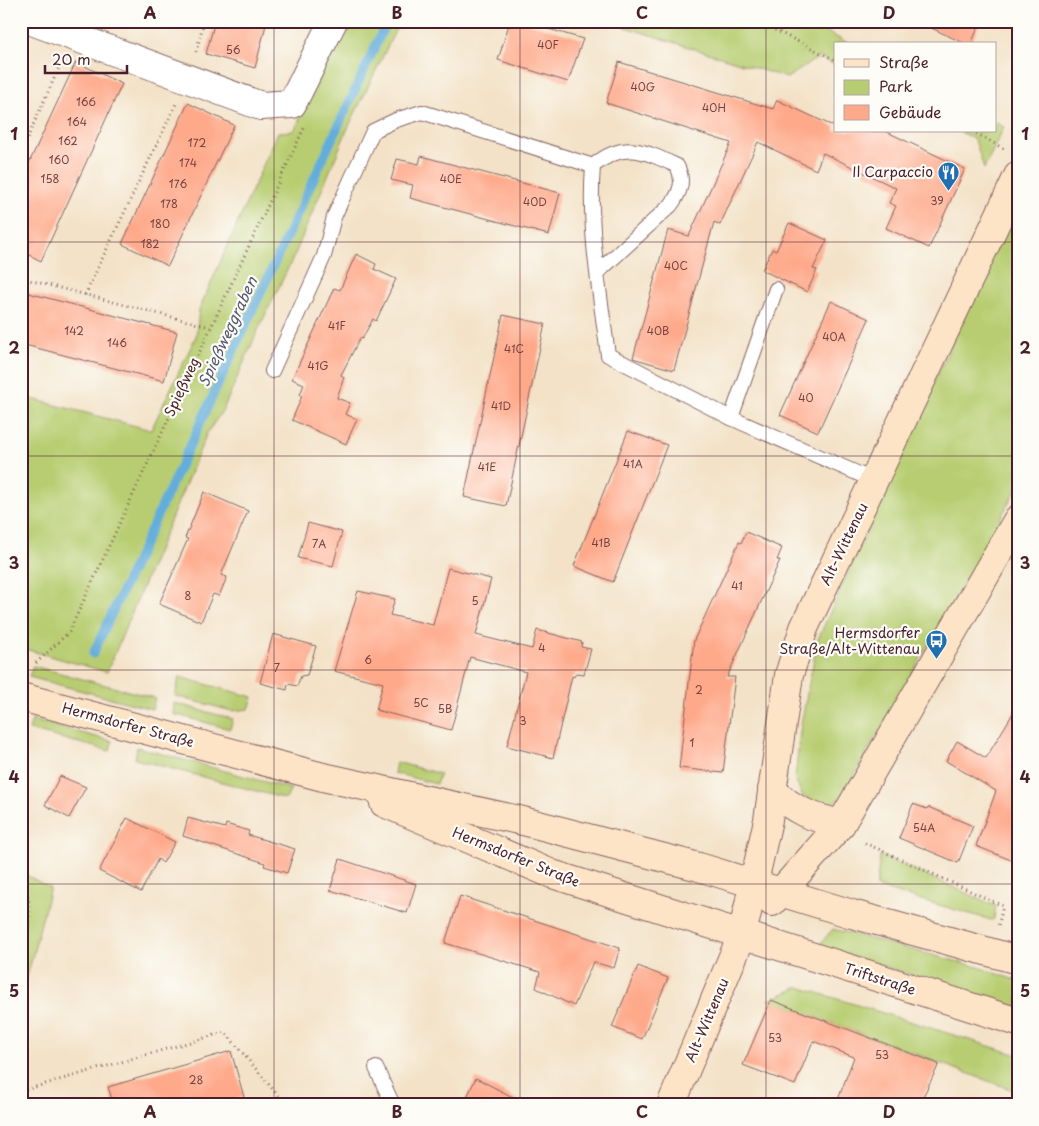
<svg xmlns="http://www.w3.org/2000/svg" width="1039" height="1126" viewBox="0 0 1039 1126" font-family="'Playpen Sans',sans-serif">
<rect width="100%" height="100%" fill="#fdfcf7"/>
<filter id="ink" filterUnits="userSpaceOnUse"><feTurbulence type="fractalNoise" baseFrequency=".02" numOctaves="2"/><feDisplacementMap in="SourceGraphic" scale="10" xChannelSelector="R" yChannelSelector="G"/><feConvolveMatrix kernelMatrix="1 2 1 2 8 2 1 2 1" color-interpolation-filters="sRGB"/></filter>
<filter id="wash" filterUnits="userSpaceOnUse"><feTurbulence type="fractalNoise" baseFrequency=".0096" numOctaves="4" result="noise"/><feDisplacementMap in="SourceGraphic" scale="20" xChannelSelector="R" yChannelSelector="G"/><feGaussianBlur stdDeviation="1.12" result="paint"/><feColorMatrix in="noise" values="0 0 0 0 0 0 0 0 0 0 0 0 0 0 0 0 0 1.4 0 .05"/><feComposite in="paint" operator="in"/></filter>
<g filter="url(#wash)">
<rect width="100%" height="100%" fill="#f3e2c7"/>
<g fill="#b8cd71" stroke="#81764e">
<path d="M348,21H400L347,130L295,254L258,330L223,410L207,433L107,672L21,648V396L151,430L196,336L199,310L278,132L294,131L345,23Z"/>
<path d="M606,21H805L850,44H835V65L819,57L787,78Z"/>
<path d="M995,122L1004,127L984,169L975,140L959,131H995Z"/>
<path d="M1018,197V487L843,795L835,802L817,804L802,795L795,779L801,724L818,639Z"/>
<path d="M33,666L155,698L152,709L29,677Z"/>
<path d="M179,677L253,697L249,709L232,711L175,696Z"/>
<path d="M174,703L233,719L230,729L173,714Z"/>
<path d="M32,720L112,741L110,751L29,730Z"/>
<path d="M137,747L291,789L286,799L135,759Z"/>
<path d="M396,762L440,774L436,784L394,773Z"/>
<path d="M880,855L996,906L994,919L991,920L876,887Z"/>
<path d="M21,872L50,888L21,1001Z"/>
<path d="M833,929L978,967L1018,981V1008L818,946Z"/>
<path d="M799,987L1018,1055V1092L769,1000Z"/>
</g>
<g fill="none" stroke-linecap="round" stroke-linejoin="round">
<path stroke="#64addb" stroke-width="9" d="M93,654L387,21"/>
</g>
<g id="blocks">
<g fill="#fea98a">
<path d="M215,21H267L255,68L206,54Z"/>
<path d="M510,21H521L583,39L568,82L498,60Z"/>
<path d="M916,21H981L971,44H966Z"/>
<path d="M76,62L122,84L41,261L21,251V180Z"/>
<path d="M619,62L773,109L777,100L835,127V131H885L965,169L929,248L886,228L896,206L889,203L896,188L823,153L816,170L758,142L720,225L714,222L674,370L636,359L633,358L668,230L689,236L731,143L606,103Z"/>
<path d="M188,103L234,125L168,266L122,244Z"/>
<path d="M421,156L560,193L549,235L410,198L413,185L391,180L397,159L419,164Z"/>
<path d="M789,223L827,240L813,269L817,270L807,292L762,270L772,249L776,251Z"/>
<path d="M356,254L376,264L374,269L396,279L376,321L373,319L362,339L360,338L341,375L344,377L337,398L350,403L345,414L357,419L346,444L292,420L302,396L300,395L304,384L292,379L334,288L340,290Z"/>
<path d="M21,291L177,332L164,381L21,344Z"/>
<path d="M831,301L869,319L818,432L780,415Z"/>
<path d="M503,315L545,324L506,506L464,497Z"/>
<path d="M628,431L667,445L613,582L574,566Z"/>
<path d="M204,492L248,511L221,575L227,577L219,596L213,594L201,622L159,604L188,539L185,538Z"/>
<path d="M308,523L342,532L333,566L298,558Z"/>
<path d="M746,532L782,548L777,560H780L727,677H735L723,773L679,768L694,640L739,542L741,543Z"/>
<path d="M448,568L491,579L476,635L532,649L537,630L582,642L581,647L591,649L584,674L576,673L574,677L572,676L553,758L507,746L526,672L470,657L451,730L376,710L383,683L334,671L358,591L395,599L390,615L433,625Z"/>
<path d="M273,634L316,646L307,675L301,676L297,686L288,684L287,690L260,683Z"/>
<path d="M1018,705V844L1011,860L976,846L996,791L946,761L957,741L986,758Z"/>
<path d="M60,776L86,787L69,818L45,805Z"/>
<path d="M913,804L927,809L928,807L973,826L958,863L899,838Z"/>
<path d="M127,818L175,842L163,863L158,859L141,892L99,871Z"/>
<path d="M188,818L225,828L226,824L249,831L248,835L295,849L287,873L264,866L265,863L183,836Z"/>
<path d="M340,859L416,884L407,913L330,890Z"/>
<path d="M460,896L620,948L614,968L593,962L574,1006L536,988L540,972L445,943Z"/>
<path d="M638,966L668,978L642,1039L612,1027Z"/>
<path d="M771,1000L939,1064L919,1105H836L854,1057L813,1041L795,1085L743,1065Z"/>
<path d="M231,1051L244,1097L218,1105H114L108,1087Z"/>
<path d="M476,1078L528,1105H463Z"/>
</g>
</g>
</g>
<g filter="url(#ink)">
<use href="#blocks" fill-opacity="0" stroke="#856362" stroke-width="1"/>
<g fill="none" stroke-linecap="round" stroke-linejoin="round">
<defs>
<g id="service">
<path d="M598,272L671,205C680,193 685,181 677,166C645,151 624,140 593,166C588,229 600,293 608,355L731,418L875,481"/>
<path d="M272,371L324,256L334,217L373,131L396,120L422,112L593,166"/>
<path d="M731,418L776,289"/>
<path d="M376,1068L393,1105"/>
</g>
<path id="minor" d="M32,21L261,106L292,104L333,21"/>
<g id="secondary">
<path d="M21,697L323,777L523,821L699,867L852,914L1018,960"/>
<path d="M772,790C795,811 810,817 841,824"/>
<path d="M384,803L552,874L1018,1022"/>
<path d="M772,902L841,824L1018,519"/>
<path d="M671,1105L742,935L768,820L789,675L804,628L1018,176"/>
</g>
</defs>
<use href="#service" stroke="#856362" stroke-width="16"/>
<use href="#minor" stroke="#856362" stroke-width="30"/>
<use href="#secondary" stroke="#856362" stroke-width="30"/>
<g stroke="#856362" stroke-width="3" stroke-dasharray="1 4" stroke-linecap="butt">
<path d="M757,21L835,60"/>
<path d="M196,52L204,21"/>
<path d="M972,131L1006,150"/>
<path d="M21,152L62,61"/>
<path d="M21,278L210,327"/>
<path d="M85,295L176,104"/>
<path d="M36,663L69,632L304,128"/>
<path d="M865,843L1003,906L998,927"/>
<path d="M21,883C37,894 25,950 21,967"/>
<path d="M21,1091L225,1032L286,1105"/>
</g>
<use href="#service" stroke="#fff" stroke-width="14"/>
<use href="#minor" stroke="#fff" stroke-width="28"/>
<use href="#secondary" stroke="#fee4c6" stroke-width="28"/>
</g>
</g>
<path fill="none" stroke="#4a1f2b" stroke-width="1" stroke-opacity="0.55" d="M274,21V1105M520,21V1105M766,21V1105M21,242H1018M21,456H1018M21,670H1018M21,884H1018"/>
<defs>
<symbol id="restaurant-pin" viewBox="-11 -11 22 30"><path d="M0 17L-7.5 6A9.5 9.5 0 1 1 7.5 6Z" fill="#1f6fb2" stroke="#fdfcf7"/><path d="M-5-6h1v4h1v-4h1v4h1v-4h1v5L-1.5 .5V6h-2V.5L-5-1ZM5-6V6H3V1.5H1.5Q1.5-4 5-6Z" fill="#fff"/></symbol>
<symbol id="bus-pin" viewBox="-11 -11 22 30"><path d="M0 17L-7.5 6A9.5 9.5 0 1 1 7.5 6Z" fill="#1f6fb2" stroke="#fdfcf7"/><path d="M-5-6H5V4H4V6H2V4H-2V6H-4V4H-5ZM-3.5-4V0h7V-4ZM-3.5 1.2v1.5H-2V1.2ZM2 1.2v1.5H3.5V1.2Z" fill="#fff"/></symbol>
</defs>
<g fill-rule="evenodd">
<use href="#restaurant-pin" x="936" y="160" width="25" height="34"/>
<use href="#bus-pin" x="924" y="628" width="25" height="34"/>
</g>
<g text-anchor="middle" stroke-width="4.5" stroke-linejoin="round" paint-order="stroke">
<g font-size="11" fill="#774243">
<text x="548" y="49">40F</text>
<text x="233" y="54">56</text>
<text x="643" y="91">40G</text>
<text x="86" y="106">166</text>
<text x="714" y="112">40H</text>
<text x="77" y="126">164</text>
<text x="68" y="145">162</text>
<text x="197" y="147">172</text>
<text x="59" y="164">160</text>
<text x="188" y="167">174</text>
<text x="50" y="183">158</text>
<text x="451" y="183">40E</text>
<text x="178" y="188">176</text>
<text x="937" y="205">39</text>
<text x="535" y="206">40D</text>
<text x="169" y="208">178</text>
<text x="160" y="228">180</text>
<text x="150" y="248">182</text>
<text x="676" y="270">40C</text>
<text x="337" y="330">41F</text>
<text x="74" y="335">142</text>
<text x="658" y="335">40B</text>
<text x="834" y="341">40A</text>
<text x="117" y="347">146</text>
<text x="514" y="353">41C</text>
<text x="318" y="370">41G</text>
<text x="806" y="402">40</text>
<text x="501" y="410">41D</text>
<text x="633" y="468">41A</text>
<text x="487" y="471">41E</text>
<text x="601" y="547">41B</text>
<text x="319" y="548">7A</text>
<text x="737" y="590">41</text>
<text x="188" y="600">8</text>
<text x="475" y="605">5</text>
<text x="542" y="652">4</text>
<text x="368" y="664">6</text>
<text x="277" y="672">7</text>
<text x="699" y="694">2</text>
<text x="421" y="707">5C</text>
<text x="445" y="713">5B</text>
<text x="523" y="725">3</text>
<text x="692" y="747">1</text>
<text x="924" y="832">54A</text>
<text x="775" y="1042">53</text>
<text x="882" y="1059">53</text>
<text x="196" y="1084">28</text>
</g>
<g font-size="14" fill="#4a1f2b" stroke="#fdfcf7" text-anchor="end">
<text x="933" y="177">Il Carpaccio</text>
<text x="920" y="638">Hermsdorfer<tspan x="920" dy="16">Straße/Alt-Wittenau</tspan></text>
</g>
<g font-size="14" fill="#4a1f2b" stroke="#fdfcf7">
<text transform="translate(182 387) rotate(-65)" y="5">Spießweg</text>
<text transform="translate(844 544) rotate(-64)" y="5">Alt-Wittenau</text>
<text transform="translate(128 725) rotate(15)" y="5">Hermsdorfer Straße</text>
<text transform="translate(516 857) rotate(22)" y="5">Hermsdorfer Straße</text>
<text transform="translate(880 979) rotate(18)" y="5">Triftstraße</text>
<text transform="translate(707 1020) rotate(-67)" y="5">Alt-Wittenau</text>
</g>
<g font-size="15" font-style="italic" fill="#545871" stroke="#fdfcf7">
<text transform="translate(228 332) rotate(-65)" y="5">Spießweggraben</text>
</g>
</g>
<rect width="1039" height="1126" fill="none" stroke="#fdfcf7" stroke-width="55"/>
<rect x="834" y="42" width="162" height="90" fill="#fdfcf7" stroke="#b5a4a5"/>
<rect x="844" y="59" width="25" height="8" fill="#fee4c6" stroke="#b5a4a5"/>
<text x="879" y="68" font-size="15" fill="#4a1f2b">Straße</text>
<rect x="844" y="80" width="25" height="15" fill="#b8cd71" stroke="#b5a4a5"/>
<text x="879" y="92" font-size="15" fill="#4a1f2b">Park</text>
<rect x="844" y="105" width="25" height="15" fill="#fea98a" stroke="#b5a4a5"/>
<text x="879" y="118" font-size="15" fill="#4a1f2b">Gebäude</text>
<path d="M45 65v8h82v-8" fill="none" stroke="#4a1f2b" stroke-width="2.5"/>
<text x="52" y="65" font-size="15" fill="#4a1f2b" stroke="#fdfcf7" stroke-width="4" paint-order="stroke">20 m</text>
<rect x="28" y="28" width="984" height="1070" fill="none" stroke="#4a1f2b" stroke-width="2"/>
<g font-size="16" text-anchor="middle" font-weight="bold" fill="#4a1f2b">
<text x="150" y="19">A</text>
<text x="397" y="19">B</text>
<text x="642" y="19">C</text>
<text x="889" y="19">D</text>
<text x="14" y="140">1</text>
<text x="1025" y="140">1</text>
<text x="14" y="354">2</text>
<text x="1025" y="354">2</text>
<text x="14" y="569">3</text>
<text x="1025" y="569">3</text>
<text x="14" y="783">4</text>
<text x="1025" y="783">4</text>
<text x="14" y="997">5</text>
<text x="1025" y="997">5</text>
<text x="150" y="1118">A</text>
<text x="397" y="1118">B</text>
<text x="642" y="1118">C</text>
<text x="889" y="1118">D</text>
</g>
</svg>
